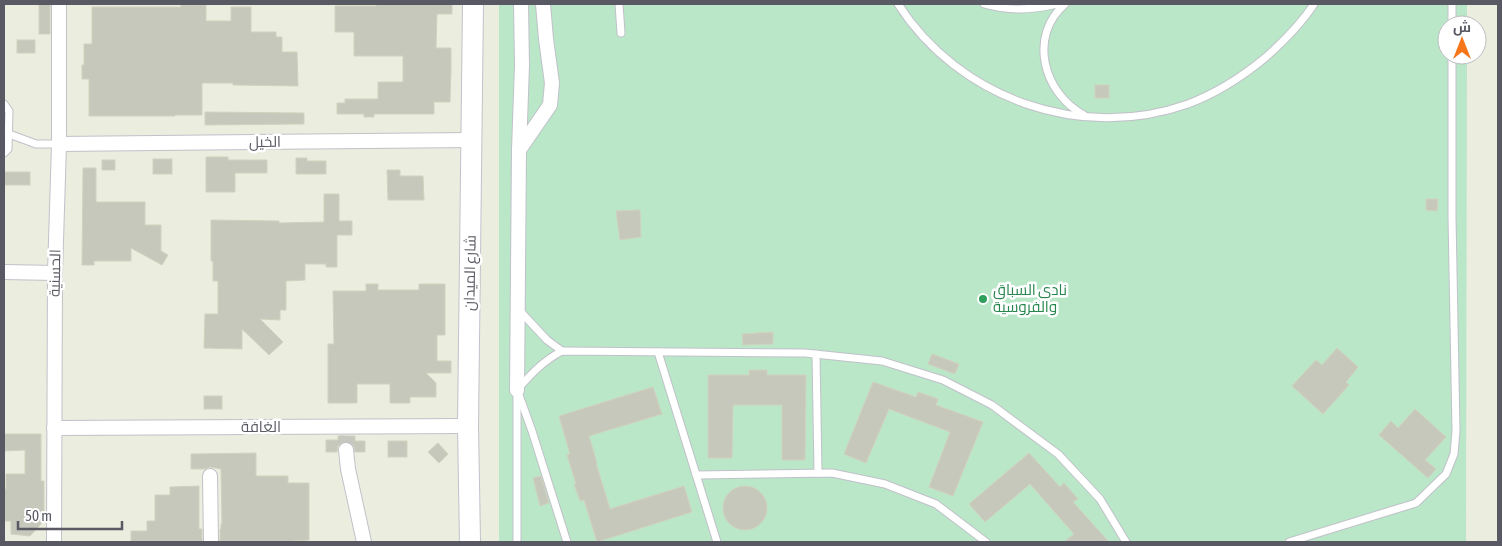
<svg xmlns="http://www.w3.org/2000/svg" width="1502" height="546" viewBox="0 0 1502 546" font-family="'Asap Condensed',Cairo,sans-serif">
<rect width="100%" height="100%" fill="#ebeddf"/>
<path fill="#b9e7c8" d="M499,4H1467V25H1447V55H1467L1466,542H499Z"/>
<g fill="#c7c8bc" stroke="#d1d2bd">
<rect x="39" y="4" width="11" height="30"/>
<path d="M376,4H452V14H437L436,48H451V69L450,102H434V114H374V117H364V114H337V103H345V99H378V82H403V56H354V32H335V6H376Z"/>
<path d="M181,5H206V21H231V7H251V32H276V37H282V52H297L298,86L233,85V83H202V115H175V116H89V79H82V65H84V44H92V7H181Z"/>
<rect x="17" y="40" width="18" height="13"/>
<rect x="1095" y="85" width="14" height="13"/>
<path d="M205,112L304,113V124L205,125Z"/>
<path d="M206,157H228V160H267V173H235V192H206Z"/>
<path d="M296,158H307V161H326V174H296Z"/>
<rect x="153" y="159" width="19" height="15"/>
<rect x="102" y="160" width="13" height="10"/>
<path d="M83,168H96V202H145V225H161V251L168,255L162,265L131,248V261H94V265H82Z"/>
<path d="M387,170H400V176H423L424,200H388Z"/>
<rect x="4" y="172" width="26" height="13"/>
<path d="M324,194H339V221H352V235H337V267H326V264H305V280L286,281V310H280V320L260,319L283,342L269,355L242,329V349L204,348L205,314H218V281H213V261H211V220L279,221V223L324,222Z"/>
<path d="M1426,199H1438L1437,211L1426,210Z"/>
<path d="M640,210L641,237L620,240L616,211Z"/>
<path d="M366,284H378V290H419V284H445V335H437V361H451V373H426L436,383V397H410V403H390V384H357V403H328V344H334L333,291H366Z"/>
<path d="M773,332V344L743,345L742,334Z"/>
<path d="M1337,348L1358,367L1346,382L1349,385L1323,414L1292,386L1316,360L1322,365Z"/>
<path d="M932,354L959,364L955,374L928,364Z"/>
<path d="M749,370H767V375H806L805,460H782V405H733L732,458H708V375H749Z"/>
<path d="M873,382L916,397L918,392L938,399L936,405L983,422L953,496L929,487L950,432L889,409L866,463L844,454Z"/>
<path d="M653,387L662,414L589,436L597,463H596L610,509L684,486L692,512L597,542L584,500L580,501L574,484H576L567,455L570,454L559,416Z"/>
<rect x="204" y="396" width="18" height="13"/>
<path d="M1415,409L1446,437L1425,460L1436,469L1428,478L1379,435L1391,421L1398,428Z"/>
<path d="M4,434H41V481H44V514H41V524L30,536L11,534V521H4V489H6V474H25V450L4,451Z"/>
<path d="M338,436H355V441H365V452H355L353,444L346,441L341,443L338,446L337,452H326V440H338Z"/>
<rect x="388" y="441" width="19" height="16"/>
<path d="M438,443L448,454L439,463L428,452Z"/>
<path d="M256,453V476H288V483H309V540L292,541V542H220V529H221V524H222L221,469L210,467L205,469H191V454Z"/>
<path d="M1029,453L1060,487L1064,483L1078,499L1073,502L1109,542H1064L1074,534L1030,484L985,522L969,504Z"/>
<path d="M541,476L549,503L540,506L533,478Z"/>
<circle cx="745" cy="508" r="22"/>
<path d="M199,486V529H202V542H131V531H147V521H155V495H170V487Z"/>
</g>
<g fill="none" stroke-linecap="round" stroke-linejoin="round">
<path stroke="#c6c8c0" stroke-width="14" stroke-dasharray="14 7" stroke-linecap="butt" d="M346,450L347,436"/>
<defs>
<g id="lane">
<path d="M619,4L621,33"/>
<path d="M898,4C959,99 1081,142 1188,104C1217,93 1242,77 1266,57C1284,41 1301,24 1314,4"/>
<path d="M984,4C1008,11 1033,10 1057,4"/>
<path d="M1065,4C1028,36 1043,93 1084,115"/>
<path d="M1452,4V25"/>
<path d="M4,104L9,111L8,149L4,153"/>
<path d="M9,134L36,144H59"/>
<path d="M519,310L547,340L562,351"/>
<path d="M658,352L717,542"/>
<path d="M816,354L818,473"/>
<path d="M519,395L532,431L567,542"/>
<path d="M696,475L832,473L885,484L936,504L986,542"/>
<path d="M517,542V390C531,374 543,361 562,351L805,353L882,361L943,380L992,405L1058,454L1100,499L1126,542"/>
<path d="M1289,542L1416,503L1446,474L1454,454L1456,431L1452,216V55"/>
</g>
<g id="street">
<path d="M59,144L472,140"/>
<path d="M519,150L550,105L552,83L546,39L543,4"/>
<path d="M4,272L55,273"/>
<path d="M517,390L519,150L522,65L521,4"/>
<path d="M54,428L468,426"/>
<path d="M346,450L348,469L364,542"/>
<path d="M210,476L211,542"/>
<path d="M54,542L55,273L59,144V4"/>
</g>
<path id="secondary" d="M470,542L468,426L473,4"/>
</defs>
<use href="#lane" stroke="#c1c1ca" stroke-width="9"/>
<use href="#street" stroke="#c1c1ca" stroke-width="16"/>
<use href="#secondary" stroke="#c1c2cc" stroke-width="22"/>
<use href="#lane" stroke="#fff" stroke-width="7"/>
<use href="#street" stroke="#fff" stroke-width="14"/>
<use href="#secondary" stroke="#fff" stroke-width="20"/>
</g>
<circle fill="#2e9e5b" stroke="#fff" stroke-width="2" cx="983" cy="299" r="5"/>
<g text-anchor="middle" stroke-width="5" stroke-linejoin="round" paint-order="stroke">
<g font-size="15" fill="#585962" stroke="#fff">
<text transform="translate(265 142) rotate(-1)" y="5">الخيل</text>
<text transform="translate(55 273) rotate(-89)" y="5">الحسنية</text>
<text transform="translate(470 273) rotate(-89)" y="5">شارع الميدان</text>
<text x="261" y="432">الغافة</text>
</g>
<g font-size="15" fill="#27864d" stroke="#fff" text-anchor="start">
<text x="993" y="295">نادي السباق<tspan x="993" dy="17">والفروسية</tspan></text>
</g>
</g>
<rect width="1502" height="546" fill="none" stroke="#585962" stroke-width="10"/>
<g transform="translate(1462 40)"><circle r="24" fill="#ffffff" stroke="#bcbdc0"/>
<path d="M0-4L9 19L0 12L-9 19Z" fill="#f8761a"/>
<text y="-8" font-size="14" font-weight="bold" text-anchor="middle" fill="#585962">ش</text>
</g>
<path d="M18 521v8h104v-8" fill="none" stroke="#585962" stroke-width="2.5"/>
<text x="25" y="521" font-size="15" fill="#585962" stroke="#ffffff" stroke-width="4" paint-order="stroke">50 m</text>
</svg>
